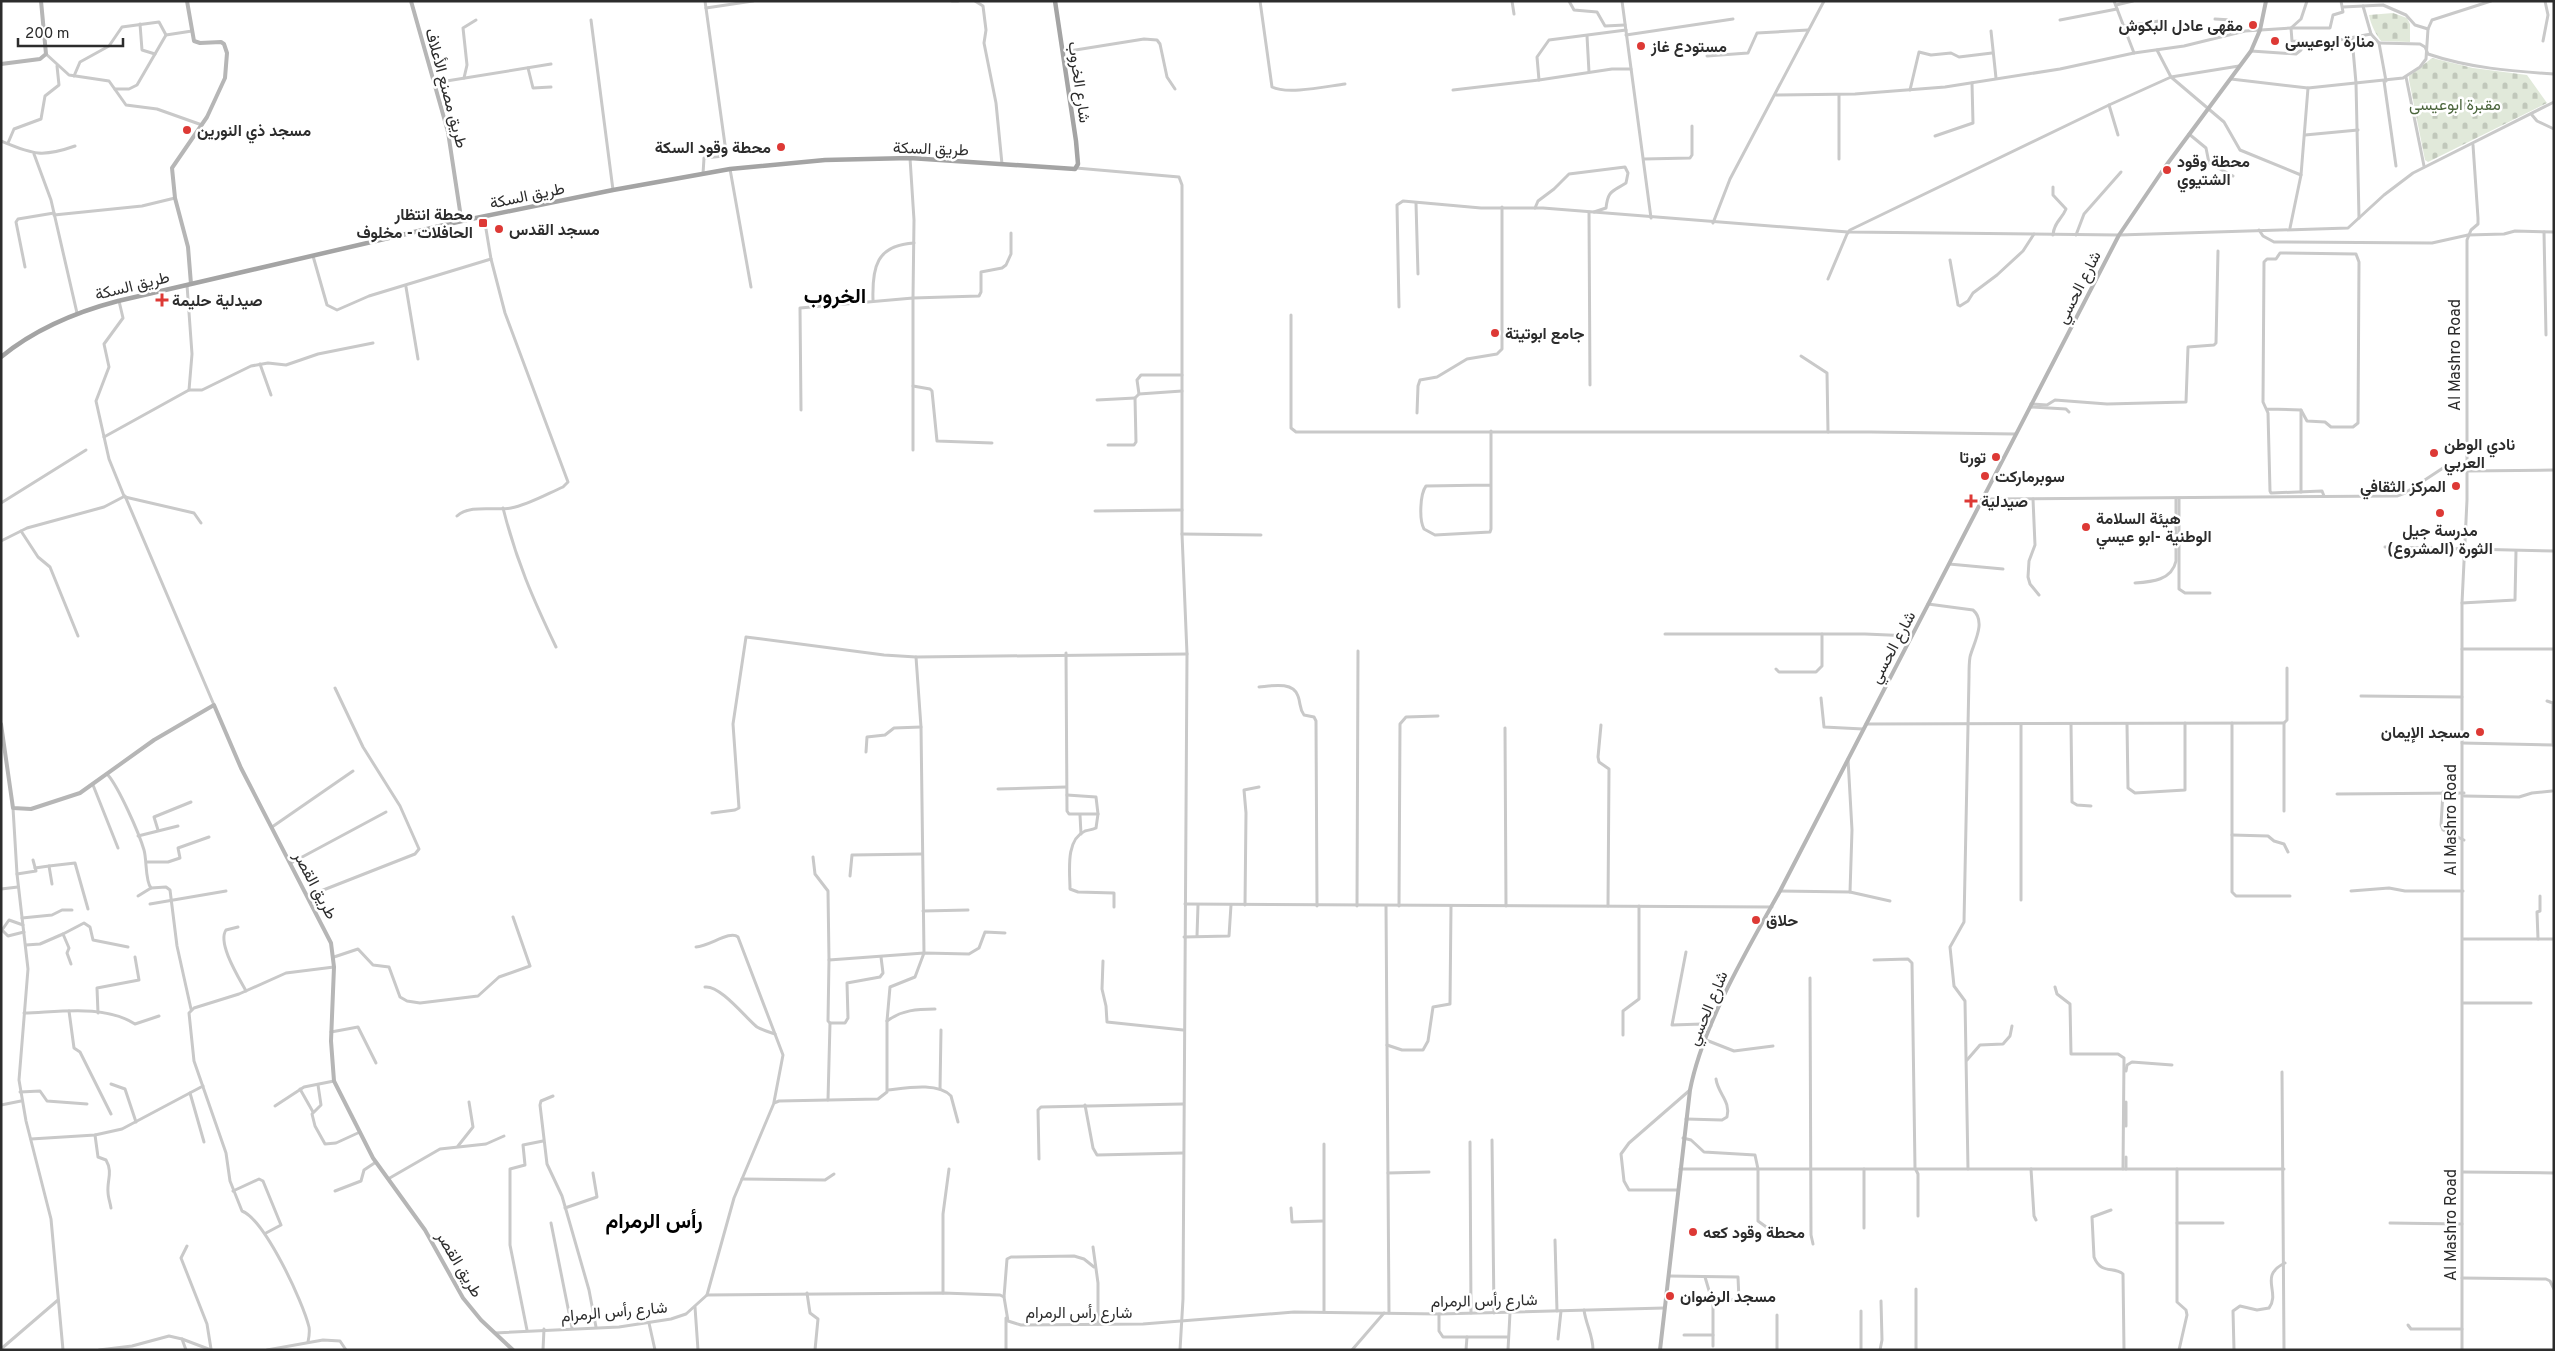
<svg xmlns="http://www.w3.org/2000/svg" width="2555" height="1351" viewBox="0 0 2555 1351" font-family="Overpass,Vazirmatn,sans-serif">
<defs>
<pattern id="cemetery-stones" width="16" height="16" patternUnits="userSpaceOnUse" patternTransform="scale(1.25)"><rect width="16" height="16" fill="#e1e9da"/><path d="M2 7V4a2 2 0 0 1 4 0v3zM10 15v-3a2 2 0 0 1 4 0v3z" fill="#c1c8bb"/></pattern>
</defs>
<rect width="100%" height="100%" fill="#fff"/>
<g fill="url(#cemetery-stones)">
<path d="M2393,13L2407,18L2410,24V42L2381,41C2375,33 2371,25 2369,15Z"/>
<path d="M2432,58L2473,68L2527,75L2547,103L2428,162L2425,160L2409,80V76Z"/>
</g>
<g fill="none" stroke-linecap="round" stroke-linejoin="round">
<g stroke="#c9c9c9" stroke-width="3">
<path d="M952,1H958"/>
<path d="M975,1L983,6L986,30L984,43L996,103L1002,164"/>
<path d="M1260,1L1272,87C1288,95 1328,86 1345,84"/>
<path d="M1512,1L1514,14"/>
<path d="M1569,1L1574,10L1597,12L1605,26L1625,25"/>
<path d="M1622,1L1651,218"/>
<path d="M2114,1L2134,53"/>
<path d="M2307,1L2301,19L2291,28L2292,41L2323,43L2371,34"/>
<path d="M2116,5L2133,1"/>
<path d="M2363,6L2371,34L2379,43L2386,81"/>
<path d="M2343,7L2383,5L2406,15L2415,25L2428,29"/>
<path d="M706,8L753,1"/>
<path d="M2215,19L2231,20L2236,33"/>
<path d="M591,20L613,190"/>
<path d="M2060,20L2117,9"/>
<path d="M140,24L142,50L155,54"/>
<path d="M2125,26L2166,20"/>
<path d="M1991,31L1996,78"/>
<path d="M1626,35L1733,19"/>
<path d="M1587,36L1589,72"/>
<path d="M2352,38L2356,83L2359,218"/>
<path d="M2543,41L2548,15L2545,1"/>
<path d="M2379,43L2420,44L2425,47L2428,54C2469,68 2511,71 2554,74"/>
<path d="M2157,50L2171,77L2224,122L2240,150L2301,175"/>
<path d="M2251,51L2296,54L2301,50V43"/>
<path d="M1063,52L1144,39L1157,40L1160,44L1167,77L1175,89"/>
<path d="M46,54L69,75L109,81L126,105L157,109L202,125"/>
<path d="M1707,56L1748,53L1757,33L1808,30"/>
<path d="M528,68L533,88L551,87"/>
<path d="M74,76L80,62L109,46L122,27L159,22L166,35"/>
<path d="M2406,77L2424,166"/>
<path d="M464,78L467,65L463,28L476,20"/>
<path d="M2231,79L2308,88L2403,78L2420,67L2426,59L2428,29L2432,20L2491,1"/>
<path d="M1539,80L1612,69H1631"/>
<path d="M2384,81L2396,166"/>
<path d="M434,83L551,64"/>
<path d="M115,89H129L137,85L166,35L192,31"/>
<path d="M1453,90L1539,80L1537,57L1549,40L1626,30"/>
<path d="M1910,90L1919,52L1931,55L1951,53L1959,57L1992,53"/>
<path d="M1776,95L1855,94L1945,87L2060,69L2134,53L2184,46L2245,31L2291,28H2330L2333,15L2343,12L2341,1"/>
<path d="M1839,95V159"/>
<path d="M2109,105L2118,135"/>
<path d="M2532,115L2537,121L2554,129"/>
<path d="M2189,134L2206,148L2209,163L2233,176"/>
<path d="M2305,135L2358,130"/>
<path d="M1935,136L1973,123L1972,83"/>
<path d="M1,141C33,154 41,158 75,146"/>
<path d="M8,143L14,129L41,119L45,96L59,85L57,66"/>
<path d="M34,154L51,200L77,313"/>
<path d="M910,158L914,220L913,298L979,296L981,292V272L1002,268L1006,265L1011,254V233"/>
<path d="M1644,159L1690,158L1692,155V126"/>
<path d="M1076,168L1179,177L1182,185V534L1187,654L1183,1299L1180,1350"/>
<path d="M730,169L751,287"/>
<path d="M703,174L704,158L724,156L726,152L705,1"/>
<path d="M2053,187V195L2066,209C2062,219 2054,222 2053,235"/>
<path d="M1416,203L1418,274"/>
<path d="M1535,208L1538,201L1554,189L1569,174L1625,167L1628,173L1626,183C1612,192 1608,190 1606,208L1594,212"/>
<path d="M1589,212L1590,385"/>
<path d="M54,215L142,206L175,198"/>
<path d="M1713,223L1730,179L1824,1"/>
<path d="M2290,228L2301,175L2308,88"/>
<path d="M2259,230L2263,236L2274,242L2432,243L2468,235L2504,234L2515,231L2554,232"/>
<path d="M2544,232L2546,335"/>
<path d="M2076,235L2084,214L2121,172"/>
<path d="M313,256L327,305L337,310L369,296L491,259"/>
<path d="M1950,260L1958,305L1960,306L1968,301L1973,293L1997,275L2023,251L2034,234"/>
<path d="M25,267L16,222L18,219L54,213"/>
<path d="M1828,279L1847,234L1850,230L2109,105L2171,77L2239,66"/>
<path d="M187,285L192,354L189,390"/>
<path d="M406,287L418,359"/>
<path d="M873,300C872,268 876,245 914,243"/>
<path d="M119,301L123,318L104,344L109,367L96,401L109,459L124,496"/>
<path d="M1399,307L1397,205L1403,201L1481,208H1543L1848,232L2119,235L2348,228L2384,195L2413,173L2554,102"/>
<path d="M1291,315V428L1296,432H1871L2015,434"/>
<path d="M1801,356L1827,373L1828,432"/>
<path d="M260,364L271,395"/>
<path d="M1139,394L1137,380L1141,375H1182"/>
<path d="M1097,400L1135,398"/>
<path d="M2031,404L2047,405L2055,400L2107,404L2186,402L2188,347L2214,345L2216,343L2218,251"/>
<path d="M2030,407L2066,409L2069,412"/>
<path d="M2267,409L2301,410L2307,421L2325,422L2331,427H2353L2358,423L2359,262L2356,254L2280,253L2276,259H2267L2264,262L2263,402L2268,413L2270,491L2271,493L2322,491L2324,496"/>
<path d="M801,410L800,308L913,298V386L930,389L932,391L937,441L992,443"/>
<path d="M2301,410V492"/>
<path d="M1417,413L1418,386L1420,380L1437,377L1467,359L1497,354L1502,349V207"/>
<path d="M104,437L189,390H202L251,366L268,363L286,365L318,354L373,343"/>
<path d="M1108,445H1134L1136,442L1135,398L1139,394L1182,391"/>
<path d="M913,450V386"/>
<path d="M2467,471L2554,470"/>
<path d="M1490,485L1426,486C1420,494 1419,520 1424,529L1435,535L1490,532L1491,529V431"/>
<path d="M125,497L194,513L201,523"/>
<path d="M2179,498V589L2185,593H2210"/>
<path d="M1983,499L2397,496L2405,493L2443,468L2467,466"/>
<path d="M2033,499L2035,545L2029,561L2028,577L2030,584L2039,595"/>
<path d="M1,503L86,450"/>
<path d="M503,508C516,560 533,599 556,647"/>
<path d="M1095,511L1182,510"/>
<path d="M457,516C470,504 495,511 511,508C528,505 547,494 563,487L568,482L505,313L491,259L484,217"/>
<path d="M21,531L38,557L50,567L78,636"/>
<path d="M1182,534L1261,535"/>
<path d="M1,541L27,528L104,507L125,496L214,705"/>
<path d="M2385,547L2554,551"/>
<path d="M1949,564L2003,569"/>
<path d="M2135,583C2152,582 2172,580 2176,561V498"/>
<path d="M2462,603L2515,600L2516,551"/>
<path d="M1928,604L1973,610C1987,622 1973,644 1970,657C1969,663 1969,671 1969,677L1964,922L1950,947L1954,986L1965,1001L1968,1169"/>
<path d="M1665,634H1865L1912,636"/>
<path d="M2462,649H2554"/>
<path d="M1066,653L1067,811L1069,814H1098L1096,828C1092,830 1088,830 1085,831C1065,840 1070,872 1070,889L1078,892L1114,893V907"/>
<path d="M1776,669L1779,672H1816L1822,666V634"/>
<path d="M1259,687C1271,686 1293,681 1298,696C1301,704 1299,708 1304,715L1314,717L1316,721L1317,906"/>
<path d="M2361,696L2462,697"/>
<path d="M1821,698L1824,727L1863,729"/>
<path d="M2547,701L2553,703V745"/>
<path d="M2232,723V892L2236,896H2290"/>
<path d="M1866,724L2284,723"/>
<path d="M2021,724V900"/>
<path d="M2071,724L2072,802L2077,805L2091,806"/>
<path d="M2127,724L2128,788L2135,793L2185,790V723"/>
<path d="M1601,725L1598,757L1599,762L1609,769L1608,906"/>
<path d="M1505,728L1506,906"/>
<path d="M2462,743L2554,745"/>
<path d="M866,752L867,737L885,735L894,728L921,727"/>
<path d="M108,775C119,788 139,833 144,850C147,860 145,881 151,888"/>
<path d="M93,785L118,848"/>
<path d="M998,789L1066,787"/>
<path d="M2443,792L2441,825L2443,830L2464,840"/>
<path d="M2337,794L2464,793"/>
<path d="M1067,795L1096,797L1098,814"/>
<path d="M2464,796L2519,797L2532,793L2552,791"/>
<path d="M13,808L17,874L28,969L19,1080L26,1121L51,1219L63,1350"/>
<path d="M2284,811V723L2287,720V668"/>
<path d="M712,813L735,810L739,808L733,724L746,637L884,655L916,657"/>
<path d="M1080,815L1081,834"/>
<path d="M272,827L353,771"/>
<path d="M158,830L154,817L191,802"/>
<path d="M2232,835L2268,836L2274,841L2284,844L2288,852"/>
<path d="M138,836L178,826"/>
<path d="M813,857L815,874L828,891L829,960L924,953L969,954L979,948L985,932L1005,933"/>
<path d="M147,862H168L180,858L178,848L209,837"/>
<path d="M291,863L386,812"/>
<path d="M49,866L75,863L88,909"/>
<path d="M35,868L49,866L52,884"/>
<path d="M17,874L36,871L33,860"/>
<path d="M850,876L852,855L922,854"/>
<path d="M1,889L18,887"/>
<path d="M1780,891L1850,892L1852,830L1848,759"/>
<path d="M2351,891L2389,888L2405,891H2463"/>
<path d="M1850,892L1890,901"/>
<path d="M138,896L151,888L166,887L170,890L177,946L191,1009"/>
<path d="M308,896L415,854L419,849L400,806L363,747L335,688"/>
<path d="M150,904L226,891"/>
<path d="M1185,904L1772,907"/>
<path d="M1245,905L1246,813L1244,790L1259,787"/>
<path d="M1357,906L1358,651"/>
<path d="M1386,906L1389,1313"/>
<path d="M1399,906L1400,724L1406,717L1438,716"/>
<path d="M923,911L968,910"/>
<path d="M22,918L52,915L62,910H72"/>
<path d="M23,925L9,920L2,930L8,936L24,932"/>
<path d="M238,927L226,930C217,943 239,978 246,991"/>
<path d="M63,934L84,923L90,927L93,940L128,947"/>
<path d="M1197,936L1198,905"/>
<path d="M1184,937L1229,936L1231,905"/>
<path d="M2463,939H2554"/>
<path d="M2538,939L2537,912L2540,911V896"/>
<path d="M26,945L40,944L63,934L69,948L67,953L71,964"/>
<path d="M696,947C710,946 730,930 738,937L783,1055L774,1102"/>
<path d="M1686,952L1672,1025L1702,1024L1711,1026"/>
<path d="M334,957L358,949L373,965L389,967L400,997L407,1001L420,1003L478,996L499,977L530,966L513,917"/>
<path d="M829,960L828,1021L830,1023H845L848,1018L847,983L880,977L883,973L881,957"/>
<path d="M1874,960L1908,959L1912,963L1915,1168L1918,1174V1216"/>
<path d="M1103,961L1102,989L1106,1006L1107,1022L1183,1030"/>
<path d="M1810,978L1811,1235L1813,1244"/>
<path d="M705,987C720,985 745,1017 757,1027C762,1030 769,1032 775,1034"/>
<path d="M2055,987L2057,994L2070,1004L2071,1054H2118L2124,1058L2123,1169"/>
<path d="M2463,1003H2531"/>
<path d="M69,1011L74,1048L80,1052L111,1114"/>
<path d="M24,1013C59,1012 104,1004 135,1024L159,1016"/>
<path d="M98,1013L97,988L139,980L135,957"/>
<path d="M887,1021C902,1010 917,1009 935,1009"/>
<path d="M331,1032L358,1027L376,1063"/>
<path d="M1623,1035V1011L1639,999V906"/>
<path d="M1706,1040L1734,1051L1773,1046"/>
<path d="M1387,1045L1402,1050H1423L1428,1041L1433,1007L1450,1004L1451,906"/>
<path d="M1967,1060L1980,1045L2003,1044L2010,1036L2012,1026"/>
<path d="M2126,1071L2127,1065L2132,1062L2172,1065"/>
<path d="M2282,1072L2284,1350"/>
<path d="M111,1084L125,1089L136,1122"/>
<path d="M318,1085L321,1105L312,1114L315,1126L325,1144L336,1143L360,1132"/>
<path d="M300,1089L313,1112"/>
<path d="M940,1089L941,1030"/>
<path d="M888,1090C906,1088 938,1082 951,1096L958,1122"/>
<path d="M20,1092L40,1091L47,1101L87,1104"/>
<path d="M190,1093L204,1142"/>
<path d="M553,1096L541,1101L540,1105L547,1164L562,1196L589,1290L596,1327"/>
<path d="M828,1100L830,1023"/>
<path d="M2126,1102V1126"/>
<path d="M1,1105L21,1101"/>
<path d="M1085,1105L1093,1148L1097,1155L1183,1153"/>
<path d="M275,1106L304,1087L334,1081"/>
<path d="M1686,1119L1722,1120L1727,1117C1731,1101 1718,1094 1716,1079"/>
<path d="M95,1135L98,1157L106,1160C113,1172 107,1180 108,1192C108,1197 110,1202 111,1208"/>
<path d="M1683,1138L1691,1140L1704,1152L1755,1155L1758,1169V1221L1769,1229"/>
<path d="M31,1139L95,1135L122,1129L203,1086"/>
<path d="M1492,1140L1494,1313"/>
<path d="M1470,1142L1471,1313"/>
<path d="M458,1146L473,1127L469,1102"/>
<path d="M2126,1157V1169"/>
<path d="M1039,1159L1038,1110L1041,1107L1183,1104"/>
<path d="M1680,1169H2284"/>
<path d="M2031,1169L2034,1216L2036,1220"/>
<path d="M2177,1169V1223H2223"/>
<path d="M2463,1172L2554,1173"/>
<path d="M1388,1173L1429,1172"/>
<path d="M388,1179L440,1149L486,1144L504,1136"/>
<path d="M742,1179L825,1180L834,1174"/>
<path d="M1677,1190H1629L1624,1181L1621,1154L1629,1143L1690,1090"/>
<path d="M233,1191L259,1179L263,1181L281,1225L266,1233"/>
<path d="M335,1191L361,1181L364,1170L376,1162"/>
<path d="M565,1208L597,1197L593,1173"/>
<path d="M1291,1208L1292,1222L1323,1221"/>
<path d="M2111,1210L2092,1217L2094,1257C2101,1275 2114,1266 2123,1274L2124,1350"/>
<path d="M551,1223L572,1328"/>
<path d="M2177,1223V1302L2186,1310L2187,1315L2179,1350"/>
<path d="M2390,1223L2462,1224"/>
<path d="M1864,1228V1169"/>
<path d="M1555,1240L1557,1311"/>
<path d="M187,1246L181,1258L207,1324L211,1349"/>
<path d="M1093,1247L1098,1283V1324"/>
<path d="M1669,1276L1738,1277L1739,1300L1690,1299"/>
<path d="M1705,1277L1713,1304V1346"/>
<path d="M2462,1278L2546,1279L2550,1281L2554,1289"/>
<path d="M807,1293L810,1313L818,1319L815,1350"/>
<path d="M943,1293V1214L949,1169"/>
<path d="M707,1295L734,1198L774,1103L779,1101L878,1099L887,1092V1021L890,987L915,977L924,953L921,727L916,657L1187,654"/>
<path d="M1004,1297L1007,1259L1011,1257L1074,1256L1084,1259L1094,1267"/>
<path d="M695,1307L698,1350"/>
<path d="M1584,1310C1586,1325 1593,1335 1593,1350"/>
<path d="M1861,1311V1350"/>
<path d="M1324,1312V1144"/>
<path d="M1439,1314V1331L1443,1337H1508"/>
<path d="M1006,1318V1350"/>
<path d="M649,1323L655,1350"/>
<path d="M2408,1325L2411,1329H2462"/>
<path d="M527,1330L510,1245V1169L525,1165L523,1145L543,1141"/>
<path d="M495,1333L619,1327L671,1319L686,1314L707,1295L943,1293L1000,1295L1004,1297L1008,1321L1021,1325L1143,1324L1294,1312L1439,1314L1664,1308"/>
<path d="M1684,1335H1713"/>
<path d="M182,1339L211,1350"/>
<path d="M1558,1339L1561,1311"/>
<path d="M308,1342C309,1337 310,1332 309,1327C303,1302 265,1220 242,1211L230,1181L226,1153L194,1061L189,1013L194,1008L239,994L286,973L334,967"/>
<path d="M1,1349L58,1300"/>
<path d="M99,1350L132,1346L169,1336L182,1339L186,1350"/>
<path d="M267,1350L323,1340L340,1341L346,1350"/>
<path d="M543,1350L544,1329"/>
<path d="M1352,1350L1384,1313"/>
<path d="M1466,1350L1467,1337"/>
<path d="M1508,1350L1510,1313"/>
<path d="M1777,1350V1315"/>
<path d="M1880,1350L1882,1340L1881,1301"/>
<path d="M1916,1350V1289"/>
<path d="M2234,1350L2233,1311L2240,1306L2257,1310L2269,1308C2281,1292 2258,1276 2285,1263"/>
<path d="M2462,1350V603L2467,500V240L2471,230L2478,224V218L2473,145"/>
</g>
<g stroke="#b6b6b6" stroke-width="4">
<path d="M187,1L194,41L200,43L221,42L224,44L227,53L225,78L207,117L172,168L175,198L188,247L191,284"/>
<path d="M411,1L448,132L460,211V221"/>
<path d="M1,64L40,59L46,54L41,1"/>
<path d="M1,724L13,808L31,809L80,793L154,740L214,705L241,768L331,943L334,967L331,1041L334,1081L373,1158L425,1230L463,1298L481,1320L513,1350"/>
<path d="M1660,1350L1690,1090C1703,1024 1747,950 1780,891L2119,235L2165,167L2251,51L2260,30L2266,1"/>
</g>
<path stroke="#a4a4a4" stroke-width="4.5" d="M1,357C35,329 76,312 118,301L466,220L613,190L730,169L825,160L910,158L1075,169L1078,164L1076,141L1055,1"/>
</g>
<g fill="#dd3935" stroke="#fff" stroke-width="2">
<circle cx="2253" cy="25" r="5"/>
<circle cx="2275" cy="41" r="5"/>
<circle cx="1641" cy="46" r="5"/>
<circle cx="187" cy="130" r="5"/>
<circle cx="781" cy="147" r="5"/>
<circle cx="2167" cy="170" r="5"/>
<rect x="478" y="218" width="10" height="10" rx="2.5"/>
<circle cx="499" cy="229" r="5"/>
<path d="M159.5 292.5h5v5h5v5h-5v5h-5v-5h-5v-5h5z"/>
<circle cx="1495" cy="333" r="5"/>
<circle cx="2434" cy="453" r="5"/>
<circle cx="1996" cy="457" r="5"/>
<circle cx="1985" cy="476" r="5"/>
<circle cx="2456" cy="486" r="5"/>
<path d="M1968.5 493.5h5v5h5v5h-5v5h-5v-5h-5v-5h5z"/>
<circle cx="2440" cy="513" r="5"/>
<circle cx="2086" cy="527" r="5"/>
<circle cx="2480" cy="732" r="5"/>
<circle cx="1756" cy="920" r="5"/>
<circle cx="1693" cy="1232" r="5"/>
<circle cx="1670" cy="1296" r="5"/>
</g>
<g text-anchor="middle" stroke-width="5" stroke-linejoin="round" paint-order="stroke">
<g font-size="16" font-weight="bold" fill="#2c2c2c" stroke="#fff" text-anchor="start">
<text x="2243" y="31" text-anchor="end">مقهى عادل البكوش</text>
<text x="2285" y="47">منارة ابوعيسى</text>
<text x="1651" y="52">مستودع غاز</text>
<text x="197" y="136">مسجد ذي النورين</text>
<text x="771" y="153" text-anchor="end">محطة وقود السكة</text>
<text x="2177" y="167">محطة وقود<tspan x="2177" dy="18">الشتيوي</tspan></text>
<text x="473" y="220" text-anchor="end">محطة انتظار<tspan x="473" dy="18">الحافلات - مخلوف</tspan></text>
<text x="509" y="235">مسجد القدس</text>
<text x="172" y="306">صيدلية حليمة</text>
<text x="1505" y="339">جامع ابوتيتة</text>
<text x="2444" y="450">نادي الوطن<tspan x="2444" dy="18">العربي</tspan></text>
<text x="1986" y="463" text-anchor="end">تورتا</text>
<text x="1995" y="482">سوبرماركت</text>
<text x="2446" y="492" text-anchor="end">المركز الثقافي</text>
<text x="1981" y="507">صيدلية</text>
<text x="2096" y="524">هيئة السلامة<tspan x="2096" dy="18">الوطنية -ابو عيسي</tspan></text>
<text x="2440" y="536" text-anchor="middle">مدرسة جيل<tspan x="2440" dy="18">الثورة (المشروع)</tspan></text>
<text x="2470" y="738" text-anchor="end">مسجد الإيمان</text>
<text x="1766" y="926">حلاق</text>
<text x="1703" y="1238">محطة وقود كعه</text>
<text x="1680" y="1302">مسجد الرضوان</text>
</g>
<g font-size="16" fill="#2c2c2c" stroke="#fff">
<text transform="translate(1080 82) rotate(82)" y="6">شارع الخروب</text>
<text transform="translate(447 88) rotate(75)" y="6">طريق مصنع الأعلاف</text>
<text transform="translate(931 148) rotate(2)" y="6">طريق السكة</text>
<text transform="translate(527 195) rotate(-12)" y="6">طريق السكة</text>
<text transform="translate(132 285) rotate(-14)" y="6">طريق السكة</text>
<text transform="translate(2078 287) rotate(-63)" y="6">شارع الحسي</text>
<text transform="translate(2454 355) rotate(-90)" y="6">Al Mashro Road</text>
<text transform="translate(1892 647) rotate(-62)" y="6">شارع الحسي</text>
<text transform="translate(2450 820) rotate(-90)" y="6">Al Mashro Road</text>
<text transform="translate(316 885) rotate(62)" y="6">طريق القصر</text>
<text transform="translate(1707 1008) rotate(-67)" y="6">شارع الحسي</text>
<text transform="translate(2450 1225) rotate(-90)" y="6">Al Mashro Road</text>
<text transform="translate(460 1264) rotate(59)" y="6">طريق القصر</text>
<text transform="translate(1484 1300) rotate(-1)" y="6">شارع رأس الرمرام</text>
<text transform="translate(614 1311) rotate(-5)" y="6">شارع رأس الرمرام</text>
<text x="1079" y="1318">شارع رأس الرمرام</text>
</g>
<g font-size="16" fill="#4b653c" stroke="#fff">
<text x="2455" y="110">مقبرة ابوعيسى</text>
</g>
<g font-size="21" font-weight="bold" fill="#000" stroke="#fff">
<text x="835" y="303">الخروب</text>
<text x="654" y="1228">رأس الرمرام</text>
</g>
</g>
<rect width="2555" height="1351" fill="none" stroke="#2c2c2c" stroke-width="5"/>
<path d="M18 38v8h105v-8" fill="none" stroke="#2c2c2c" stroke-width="2.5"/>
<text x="25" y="38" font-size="15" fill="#2c2c2c" stroke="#ffffff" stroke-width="4" paint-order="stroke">200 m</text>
</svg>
